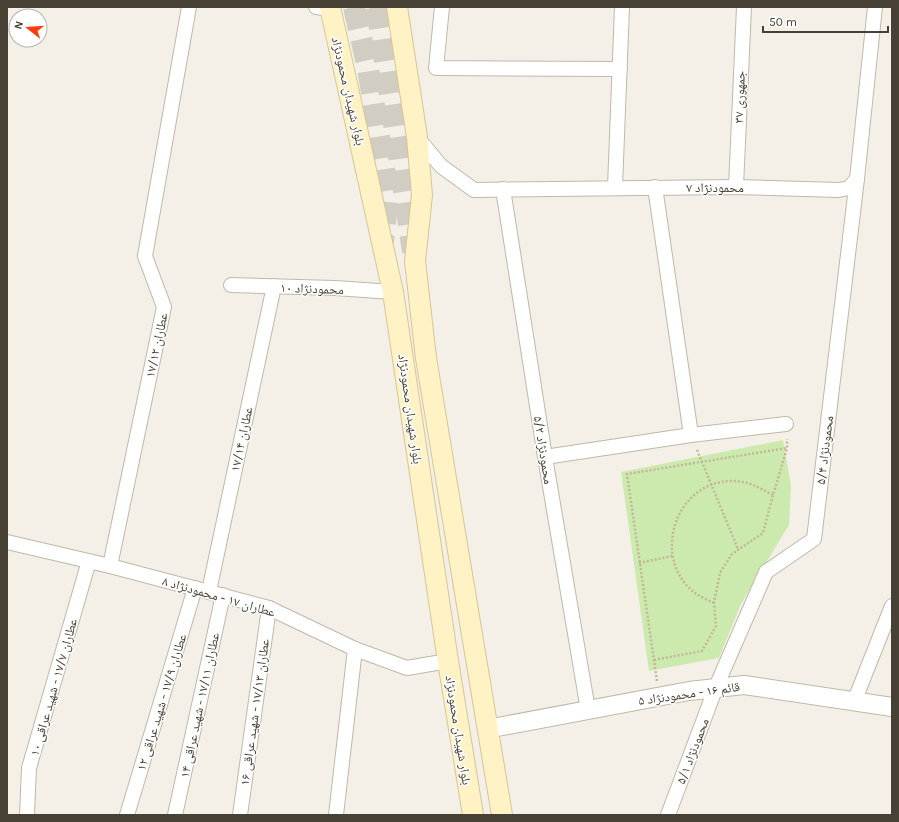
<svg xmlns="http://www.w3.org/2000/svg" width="899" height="822" viewBox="0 0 899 822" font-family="Karla,'Noto Naskh Arabic',sans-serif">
<rect width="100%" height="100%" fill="#f4f0e7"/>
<path fill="#cdeaae" d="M783,440L791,486L789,525L741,604L719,658L649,671L621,472Z"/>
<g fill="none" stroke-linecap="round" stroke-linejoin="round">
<g stroke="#d1cdc3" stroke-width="22" stroke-dasharray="22 11" stroke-linecap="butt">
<path d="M354,7L368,68L388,193L383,242"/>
<path d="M375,7L379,22L413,252"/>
</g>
<defs>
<g id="minor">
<path d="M316,7L331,9"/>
<path d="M442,7L436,68L620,69"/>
<path d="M417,137L441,166L474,190L736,187L839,190L849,188L857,179L875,7"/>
<path d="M615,187L622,7"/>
<path d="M655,187L691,435"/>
<path d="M736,187L744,7"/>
<path d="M503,189L545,457L588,710"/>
<path d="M231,285L335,288L393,292"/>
<path d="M545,457L691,435L786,424"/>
<path d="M7,542L110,566L269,608L355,649L407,668L448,661"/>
<path d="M110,566L164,307L145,256L189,7"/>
<path d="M209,591L274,286"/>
<path d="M854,702L892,606"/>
<path d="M27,815L29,768L89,561"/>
<path d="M127,815L195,588"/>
<path d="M175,815L223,595"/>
<path d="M240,815L269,608"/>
<path d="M336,815L355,649"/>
<path d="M668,815L716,687L766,572L814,539L857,179"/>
</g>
<path id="tertiary" d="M487,729L689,691L744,685L892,707"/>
<g id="secondary">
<path d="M330,7L393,292L448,661L473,815"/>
<path d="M397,7L417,137L422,195L415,261L426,358L502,815"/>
</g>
</defs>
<use href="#minor" stroke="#c0b8a9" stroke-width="16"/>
<use href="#tertiary" stroke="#c0b8a9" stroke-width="20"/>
<use href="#secondary" stroke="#d6c595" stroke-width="22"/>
<g stroke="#c2b599" stroke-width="2.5" stroke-dasharray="2 2" stroke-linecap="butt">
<path d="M697,450L738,549"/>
<path d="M639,563L672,556"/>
<path d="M714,603C708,600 700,597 695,593C650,559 675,480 733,481C748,481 760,488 773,495"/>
<path d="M654,660L702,651L716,626L714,603L720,573L732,554L763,533L773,495L787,448V439"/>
<path d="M657,681L627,474L787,448"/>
</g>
<use href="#minor" stroke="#fff" stroke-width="14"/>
<use href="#tertiary" stroke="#fff" stroke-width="18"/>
<use href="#secondary" stroke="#fff2c5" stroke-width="20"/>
</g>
<g text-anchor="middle" stroke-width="3" stroke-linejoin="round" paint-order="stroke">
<g font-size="13" fill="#474135" stroke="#fff">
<text transform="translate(349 91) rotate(77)" y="5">بلوار شهیدان محمودنژاد</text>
<text transform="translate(739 97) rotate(-88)" y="5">جمهوری ۳۷</text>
<text x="715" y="192">محمودنژاد ۷</text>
<text transform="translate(312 288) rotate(2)" y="5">محمودنژاد ۱۰</text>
<text transform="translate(156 345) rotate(-78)" y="5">عطاران ۱۷/۱۲</text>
<text transform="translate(411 409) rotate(82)" y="5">بلوار شهیدان محمودنژاد</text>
<text transform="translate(241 439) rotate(-78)" y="5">عطاران ۱۷/۱۴</text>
<text transform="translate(544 450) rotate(81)" y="5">محمودنژاد ۵/۲</text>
<text transform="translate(824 450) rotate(-83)" y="5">محمودنژاد ۵/۴</text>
<text transform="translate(219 596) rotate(16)" y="5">عطاران ۱۷ - محمودنژاد ۸</text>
<text transform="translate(53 687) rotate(-74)" y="5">عطاران ۱۷/۷ - شهید عراقی ۱۰</text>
<text transform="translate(689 693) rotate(-8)" y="5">قائم ۱۶ - محمودنژاد ۵</text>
<text transform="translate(161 702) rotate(-73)" y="5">عطاران ۱۷/۹ - شهید عراقی ۱۲</text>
<text transform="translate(199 705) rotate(-78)" y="5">عطاران ۱۷/۱۱ - شهید عراقی ۱۴</text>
<text transform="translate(254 712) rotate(-82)" y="5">عطاران ۱۷/۱۳ - شهید عراقی ۱۶</text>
<text transform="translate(459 730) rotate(81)" y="5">بلوار شهیدان محمودنژاد</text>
<text transform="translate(692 751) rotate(-69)" y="5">محمودنژاد ۵/۱</text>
</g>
</g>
<rect width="899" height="822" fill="none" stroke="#474135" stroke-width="16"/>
<g transform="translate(28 28) rotate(287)"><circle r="19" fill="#ffffff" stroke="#b5b3ae"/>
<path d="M0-3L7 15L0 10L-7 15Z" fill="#ff3b12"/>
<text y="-6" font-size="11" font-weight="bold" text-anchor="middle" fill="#474135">N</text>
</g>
<path d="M763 26v6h125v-6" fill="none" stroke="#474135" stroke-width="2"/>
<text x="769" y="26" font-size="12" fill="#474135" stroke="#ffffff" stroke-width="3" paint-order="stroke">50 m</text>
</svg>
